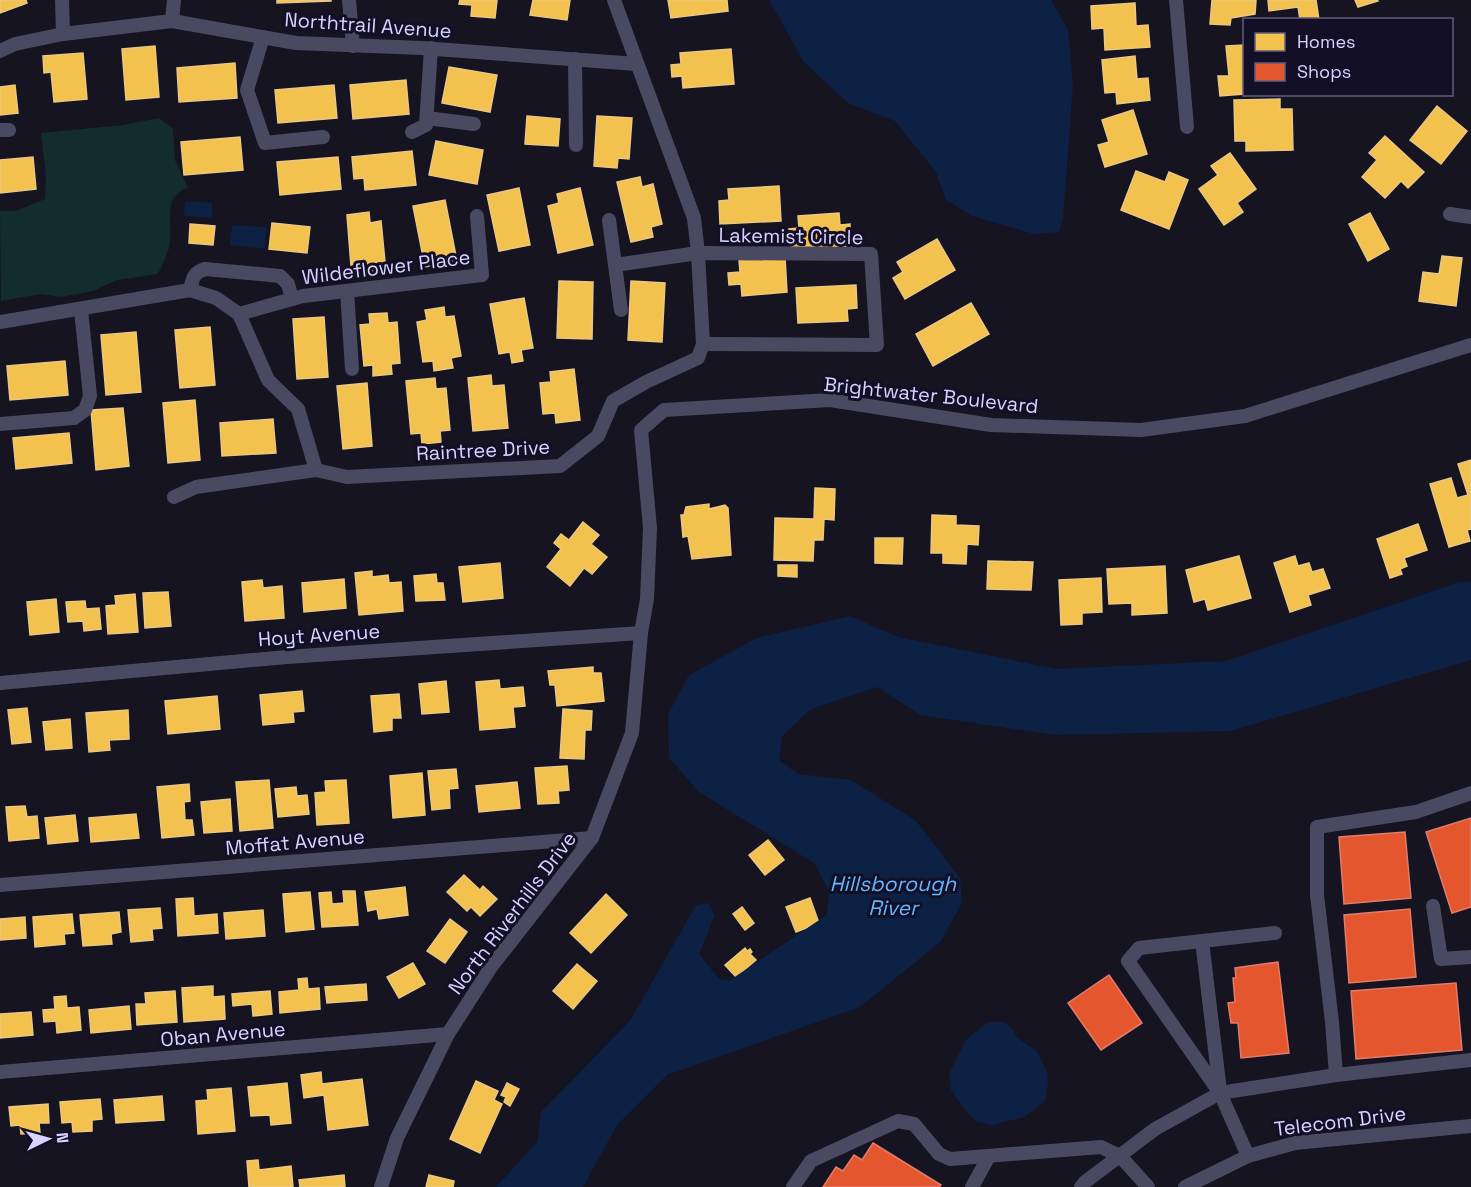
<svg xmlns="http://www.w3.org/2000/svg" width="1471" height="1187" viewBox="0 0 1471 1187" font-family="'Space Grotesk',sans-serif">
<rect width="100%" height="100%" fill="#161421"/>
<path fill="#132c2d" d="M159,118L173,129L175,160L188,188C163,195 172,222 170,242C169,253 162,264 158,274L117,280L93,291L61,297L41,294L1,301L0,211H16L45,199L46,177L41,133L123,125Z"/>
<g fill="#0d2144">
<path d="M769,0H1051L1068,30L1073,84L1063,219L1059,232L1034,234L972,216L946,200L936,172L895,121L848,103L804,62Z"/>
<path d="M185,201L212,203V218L184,216Z"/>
<path d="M232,225L266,227L265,249L230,245Z"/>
<path d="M1471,581V660L1230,731L1056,735L920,715L877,687L811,709L782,736L779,760L798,774L851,780L916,821L960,878L962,903L940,942L860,1007L667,1075L617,1125L583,1187H496L537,1142L541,1112L630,1021L696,905L708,903L715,915L699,954L719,979L743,982L825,944L829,891L814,863L699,792L669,758L668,714L689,675L757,638L850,616L898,637L1056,669L1226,661L1457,583Z"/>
<path d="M988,1022H1004L1011,1027L1016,1036L1023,1042L1036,1050L1047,1072L1048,1083L1046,1099L1036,1109L1024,1117L993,1125L977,1122L969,1115L951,1090L949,1074L966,1040Z"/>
</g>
<g fill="#f2c14e" stroke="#eac783" stroke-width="1.5">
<path d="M0,0H26L27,3L0,13Z"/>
<path d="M277,0H331V1L277,3Z"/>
<path d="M460,0H497L495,18L471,16L472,5L459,4Z"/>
<path d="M533,0H570L567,20L530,15Z"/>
<path d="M668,0H727L728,11L671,18Z"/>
<path d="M1212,0H1256L1255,14L1231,18L1230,25L1210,24Z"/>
<path d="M1268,0H1316L1319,20H1300L1298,7L1269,11Z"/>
<path d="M1355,0H1377L1378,1L1358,7Z"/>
<path d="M1135,3L1136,26L1148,25L1150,47L1105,50L1104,28L1092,29L1091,6Z"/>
<path d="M1244,45V94L1220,96L1218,76H1229L1226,46Z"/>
<path d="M155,46L159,97L126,100L122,49Z"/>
<path d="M731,49L734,84L683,88L682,76L672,77L671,65L681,64L680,53Z"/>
<path d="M83,53L87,99L54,102L51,72L44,73L43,56Z"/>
<path d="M1135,56L1137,79L1148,78L1150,100L1117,104L1116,92L1105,93L1102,60Z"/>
<path d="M235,63L237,98L179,102L177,68Z"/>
<path d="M449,67L497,75L490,112L442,103Z"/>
<path d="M406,80L409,114L353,119L350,85Z"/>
<path d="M15,85L18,113L0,115V87Z"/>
<path d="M334,85L337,118L278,123L275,90Z"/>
<path d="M1280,99V109H1292L1293,150L1246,151V141H1235L1234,100Z"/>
<path d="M1437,106L1467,131L1441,164L1410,140Z"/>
<path d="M1133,110L1147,154L1105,167L1098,145L1109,142L1102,120Z"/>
<path d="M527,116L560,119L558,146L525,144Z"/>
<path d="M597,116L632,118L629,159L618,158L617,168L594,166Z"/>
<path d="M1385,136L1424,172L1408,188L1401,181L1385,198L1362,177L1377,160L1369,153Z"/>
<path d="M240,137L243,170L184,175L181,142Z"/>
<path d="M436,141L483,150L477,184L429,175Z"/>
<path d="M412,151L416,185L365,190L364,178L354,179L352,157Z"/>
<path d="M1230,153L1256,189L1237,203L1243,212L1224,225L1199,189L1218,175L1211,166Z"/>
<path d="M33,157L36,189L0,193V160Z"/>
<path d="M338,157L341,189L280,195L277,162Z"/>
<path d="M1136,171L1165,182L1169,172L1188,180L1169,229L1121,210Z"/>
<path d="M640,177L642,187L653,184L662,224L651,227L653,237L631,242L617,182Z"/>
<path d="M779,186L781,221L720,224L719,201L729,200L728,189Z"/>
<path d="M519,188L530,245L499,251L487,195Z"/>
<path d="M580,188L593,245L558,253L548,206L559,203L557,194Z"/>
<path d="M445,200L457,261L425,267L413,206Z"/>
<path d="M369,212L370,223L381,221L385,262L374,263L375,273L364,275L363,264L351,266L347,215Z"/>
<path d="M839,213L840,225L850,224L851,247L791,252L789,229L799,228L798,216Z"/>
<path d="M1370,213L1389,249L1368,261L1349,224Z"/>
<path d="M272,223L310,227L307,253L269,249Z"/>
<path d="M190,224L215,226L213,245L189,243Z"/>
<path d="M937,239L955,270L905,299L893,278L903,272L897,262Z"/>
<path d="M1442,256L1462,258L1456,306L1419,301L1423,272L1439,274Z"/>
<path d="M785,257L787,292L742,296L741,284L729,285L728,273L740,272L739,260Z"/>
<path d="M559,281L593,282L592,339L557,338Z"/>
<path d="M631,281L665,283L662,342L628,340Z"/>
<path d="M856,285L857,308L847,309L848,321L798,323L796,288Z"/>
<path d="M524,298L533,348L521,350L523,361L512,363L510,352L499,354L490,304Z"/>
<path d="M971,303L989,334L933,366L916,334Z"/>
<path d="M444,307L445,317L454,316L461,356L451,358L453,368L434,371L433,361L423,362L417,322L427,320L425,310Z"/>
<path d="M387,313L388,323L397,322L400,363L391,364L392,374L373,376V365L364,366L360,325L370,324L369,314Z"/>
<path d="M324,317L328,377L297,379L293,319Z"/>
<path d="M210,327L215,385L180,388L175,330Z"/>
<path d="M136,332L141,392L106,395L101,335Z"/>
<path d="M65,361L68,395L10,400L7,366Z"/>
<path d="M574,369L580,420L556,423L555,413L543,414L540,383L551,382L550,372Z"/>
<path d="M491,375L492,386L504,385L508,428L473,431L468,378Z"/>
<path d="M435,378L436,389L446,388L450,430L440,431L441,442L422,444L421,433L411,434L406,381Z"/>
<path d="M367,383L372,446L343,449L337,386Z"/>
<path d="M195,400L200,460L168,463L163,403Z"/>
<path d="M123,408L129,466L96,470L91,410Z"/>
<path d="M273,419L276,453L222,456L220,423Z"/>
<path d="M69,433L72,463L16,469L13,438Z"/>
<path d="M1471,460V529L1467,530L1470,541L1449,547L1430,484L1451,478L1457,498L1468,495L1458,464Z"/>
<path d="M815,488L835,489L834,520L824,519L823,540H814L813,561L774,560L775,518L814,519Z"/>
<path d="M709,504V509L725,505L728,508L731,555L692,559L688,536L683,537L681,515H684L686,507Z"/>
<path d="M932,515L956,516V525L979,526L978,545L967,544L966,564L943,563V553H931Z"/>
<path d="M583,522L599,535L591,544L607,557L592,574L584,568L570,586L547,567L561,549L554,543L561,534L569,540Z"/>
<path d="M1418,524L1427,550L1404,558L1407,566L1400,569L1402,574L1390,578L1377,539Z"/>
<path d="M875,538H903L902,564L875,563Z"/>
<path d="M1239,556L1251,598L1208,610L1205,599L1194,602L1186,570Z"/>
<path d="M1295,556L1298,566L1309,563L1312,572L1323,569L1330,588L1308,595L1311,605L1290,612L1274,563Z"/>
<path d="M988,561L1033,562L1031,590L987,589Z"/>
<path d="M500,563L503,598L463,602L459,567Z"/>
<path d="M778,565H797V577L778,576Z"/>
<path d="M1165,566L1167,613L1132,615V603L1109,604L1107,569Z"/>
<path d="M372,571V577L388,575L389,583L401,582L403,611L359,615L355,573Z"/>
<path d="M436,574L437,583H443L445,600L416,601L414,576Z"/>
<path d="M1101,578L1102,612L1082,613V624L1061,625L1059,580Z"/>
<path d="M344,579L346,608L304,612L302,583Z"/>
<path d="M262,580L263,588L282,586L284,618L245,621L242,582Z"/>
<path d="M168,592L171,626L145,628L143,593Z"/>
<path d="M135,594L138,632L108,634L106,606L116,605L115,596Z"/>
<path d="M56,599L59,632L30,635L27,602Z"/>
<path d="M85,601L86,609L99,608L101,629L84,631L83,621L68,622L66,602Z"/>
<path d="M593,667V673H601L604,701L557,706L555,685H550L548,671Z"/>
<path d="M499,680L500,689L523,687L525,706L513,707L515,727L480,730L476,682Z"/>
<path d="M446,681L449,712L422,714L419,684Z"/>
<path d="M302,691L304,711L293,712L294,722L263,725L260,695Z"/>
<path d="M399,694L401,718H392V730L374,732L371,696Z"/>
<path d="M217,696L220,729L168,734L165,701Z"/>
<path d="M27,708L31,742L12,744L8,710Z"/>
<path d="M563,709L592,711L591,730H585L584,759L560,758Z"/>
<path d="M128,710L129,739L109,740L110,750L89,752L86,713Z"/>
<path d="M70,719L72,748L46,750L43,722Z"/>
<path d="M567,766L569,790L558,791L559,803L538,804L535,768Z"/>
<path d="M456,769L458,788L449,789L450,808L432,810L428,771Z"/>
<path d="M422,773L425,815L393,818L390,776Z"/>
<path d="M269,780L273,828L240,831L236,782Z"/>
<path d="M346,780L349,823L317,825L315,793L326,792L325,781Z"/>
<path d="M517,782L520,808L479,812L476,786Z"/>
<path d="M189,784L190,801L184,802L185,820H192L194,835L162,838L157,787Z"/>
<path d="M296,787L297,796L307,795L309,814L278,817L275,789Z"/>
<path d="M230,799L232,831L204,833L201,802Z"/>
<path d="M25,806L27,817L37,816L39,838L9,841L6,807Z"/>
<path d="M136,814L139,838L91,842L89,818Z"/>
<path d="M75,815L78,841L48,844L45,818Z"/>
<path d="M768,840L784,860L765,875L749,855Z"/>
<path d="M464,875L480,890L483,886L497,899L480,916L471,907L467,911L447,892Z"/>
<path d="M405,887L408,915L379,919L377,909L368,911L365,892Z"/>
<path d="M343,891H355L358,925L322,927L319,893L331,892L332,904L344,903Z"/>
<path d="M310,892L314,929L286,932L283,894Z"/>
<path d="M606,894L627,915L591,953L570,933Z"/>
<path d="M193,898L194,916L217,914L218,933L178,936L176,899Z"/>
<path d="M810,898L819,923L796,932L786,907Z"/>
<path d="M742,907L754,923L745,930L733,914Z"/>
<path d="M160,908L162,928L152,929L153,940L131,942L128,910Z"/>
<path d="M263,910L265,936L226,939L224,913Z"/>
<path d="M119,912L121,932L111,934L112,944L83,946L80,915Z"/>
<path d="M72,914L74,933L64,934L65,944L35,947L33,917Z"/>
<path d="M25,917L26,938L0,940V919Z"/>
<path d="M450,919L467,932L445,963L427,951Z"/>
<path d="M745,948L747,951L750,949L752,952L750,954L756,960L736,977L725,965Z"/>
<path d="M413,963L425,984L399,998L387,977Z"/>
<path d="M577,964L597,981L573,1009L553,991Z"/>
<path d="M307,978L308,989L319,988L320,1009L280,1013L279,992L299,990L298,979Z"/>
<path d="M366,984L367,1000L327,1003L325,987Z"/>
<path d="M213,986V997L224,996L225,1019L184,1022L182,988Z"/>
<path d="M175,991L177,1022L137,1025L136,1004H146L145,993Z"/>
<path d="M270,991L272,1014L253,1016L252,1004L233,1006L232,994Z"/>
<path d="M66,996L67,1008L79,1007L81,1030L57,1033L56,1021L44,1022L43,1010L55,1009L54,997Z"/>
<path d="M129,1006L131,1029L91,1033L89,1010Z"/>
<path d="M31,1012L33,1035L0,1038V1014Z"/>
<path d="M321,1072L322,1084L362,1079L368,1125L328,1130L324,1095L304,1098L301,1075Z"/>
<path d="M476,1081L498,1091L494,1100L502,1104L480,1153L450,1139Z"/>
<path d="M287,1083L291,1123L271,1125L270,1115L251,1116L248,1087Z"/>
<path d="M507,1083L519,1089L510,1106L504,1102L506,1097L501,1095Z"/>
<path d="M231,1088L235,1131L198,1134L196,1101L208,1100L207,1090Z"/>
<path d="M162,1096L164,1120L116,1123L114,1100Z"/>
<path d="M100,1099L102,1119L92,1120V1131L73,1132L72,1122L62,1123L60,1102Z"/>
<path d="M48,1104L49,1123H39L40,1133L21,1134L20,1125L11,1126L9,1107Z"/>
<path d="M258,1160L259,1170L291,1166L293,1187H249L247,1161Z"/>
<path d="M344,1175L345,1187H300L299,1180Z"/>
<path d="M429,1175L454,1181L453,1187H426Z"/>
</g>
<g fill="#e4572e" stroke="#e17c6d" stroke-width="1.5">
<path d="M1471,818V907L1452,913L1426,832Z"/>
<path d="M1405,832L1411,898L1344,904L1339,837Z"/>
<path d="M1410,909L1416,977L1349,983L1344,915Z"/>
<path d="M1278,962L1289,1053L1241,1058L1238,1023H1231L1228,1003L1235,1002L1233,978H1236L1235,968Z"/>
<path d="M1109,975L1142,1023L1101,1050L1068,1003Z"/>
<path d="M1456,983L1462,1050L1356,1059L1351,991Z"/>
<path d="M873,1143L941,1185L939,1187H823L836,1167L843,1171L854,1155L862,1160Z"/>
</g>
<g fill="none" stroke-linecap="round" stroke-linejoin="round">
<path stroke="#0d2144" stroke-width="26" d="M740,989L838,923L842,904"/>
<g stroke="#4a4962" stroke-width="14">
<path d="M62,0L63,34"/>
<path d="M349,0L353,46"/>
<path d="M1176,0L1187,127"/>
<path d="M172,21L174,0"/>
<path d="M263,37L247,90L265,143L323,137"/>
<path d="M0,51L15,44L63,34L172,21L296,43L422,48L637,64"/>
<path d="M575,59L576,145"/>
<path d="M427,118L474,124"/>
<path d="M0,130H9"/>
<path d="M412,132L426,125L431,48"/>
<path d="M1450,214L1471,217"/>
<path d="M609,220L621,310"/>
<path d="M615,265L698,253L871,254L877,345L703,344"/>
<path d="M190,290C193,278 193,273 205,269L280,276L288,284L292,299"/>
<path d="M347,291L352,369"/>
<path d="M239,314L303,296L482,275L477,216"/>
<path d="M0,322L190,290L216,298L239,314L268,380L298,409L316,470L347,477L560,466L598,436L613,401L646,382L698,358L703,344L698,253L694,218L614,0"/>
<path d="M0,424L74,418L85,410L90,396L81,310"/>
<path d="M174,497L196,487L316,470"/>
<path d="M0,683L287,657L641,633"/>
<path d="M0,885L592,838"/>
<path d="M1433,906L1441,959L1471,957"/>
<path d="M1202,941L1220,1091"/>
<path d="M0,1072L448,1034"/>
<path d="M1336,1075L1471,1060"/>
<path d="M1248,1156L1220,1093L1128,961L1139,948L1275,933"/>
<path d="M381,1187L397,1138L448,1034L491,967L592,838L632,733L641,633L647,599L650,528L641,430L664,410L830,400L991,425L1141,430L1245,416L1471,345"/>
<path d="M793,1187L811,1161L898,1121L914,1124L939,1154L950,1159L1101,1147L1120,1156L1148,1187"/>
<path d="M972,1187L989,1156"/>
<path d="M1081,1187L1085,1182L1155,1129L1220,1093L1336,1075L1332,1022L1317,895V827L1416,812L1471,793"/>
<path d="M1185,1187L1248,1156L1295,1143L1471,1126"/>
</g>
</g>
<g text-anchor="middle" stroke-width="6" stroke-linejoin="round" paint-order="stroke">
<g font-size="20" fill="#d9d4ff" stroke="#130f26">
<text transform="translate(368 25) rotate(4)" y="7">Northtrail Avenue</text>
<text transform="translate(791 236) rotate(1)" y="7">Lakemist Circle</text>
<text transform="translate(386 267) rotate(-7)" y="7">Wildeflower Place</text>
<text transform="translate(931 395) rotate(6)" y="7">Brightwater Boulevard</text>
<text transform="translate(483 450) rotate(-3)" y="7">Raintree Drive</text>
<text transform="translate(319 635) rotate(-4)" y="7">Hoyt Avenue</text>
<text transform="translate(295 842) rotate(-5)" y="7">Moffat Avenue</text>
<text transform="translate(512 913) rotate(-53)" y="7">North Riverhills Drive</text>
<text transform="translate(223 1034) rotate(-5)" y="7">Oban Avenue</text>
<text transform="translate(1340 1121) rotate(-7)" y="7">Telecom Drive</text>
</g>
<g font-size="21" font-style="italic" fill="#62b6ff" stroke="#130f26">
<text x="893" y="891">Hillsborough<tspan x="893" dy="24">River</tspan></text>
</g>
</g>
<rect x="1243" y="18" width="210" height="78" fill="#130f26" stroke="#625e7d" stroke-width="1.5"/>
<rect x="1255" y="33" width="30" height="18" fill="#f2c14e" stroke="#625e7d" stroke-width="1.5"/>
<text x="1297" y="48" font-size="18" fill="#d9d4ff">Homes</text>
<rect x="1255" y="63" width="30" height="18" fill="#e4572e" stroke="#625e7d" stroke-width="1.5"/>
<text x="1297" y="78" font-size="18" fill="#d9d4ff">Shops</text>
<g transform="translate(48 1139) rotate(85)" stroke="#130f26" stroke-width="4.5" paint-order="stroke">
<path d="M0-4.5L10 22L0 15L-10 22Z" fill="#d9d4ff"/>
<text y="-9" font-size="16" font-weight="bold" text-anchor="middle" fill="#d9d4ff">N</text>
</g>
</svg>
